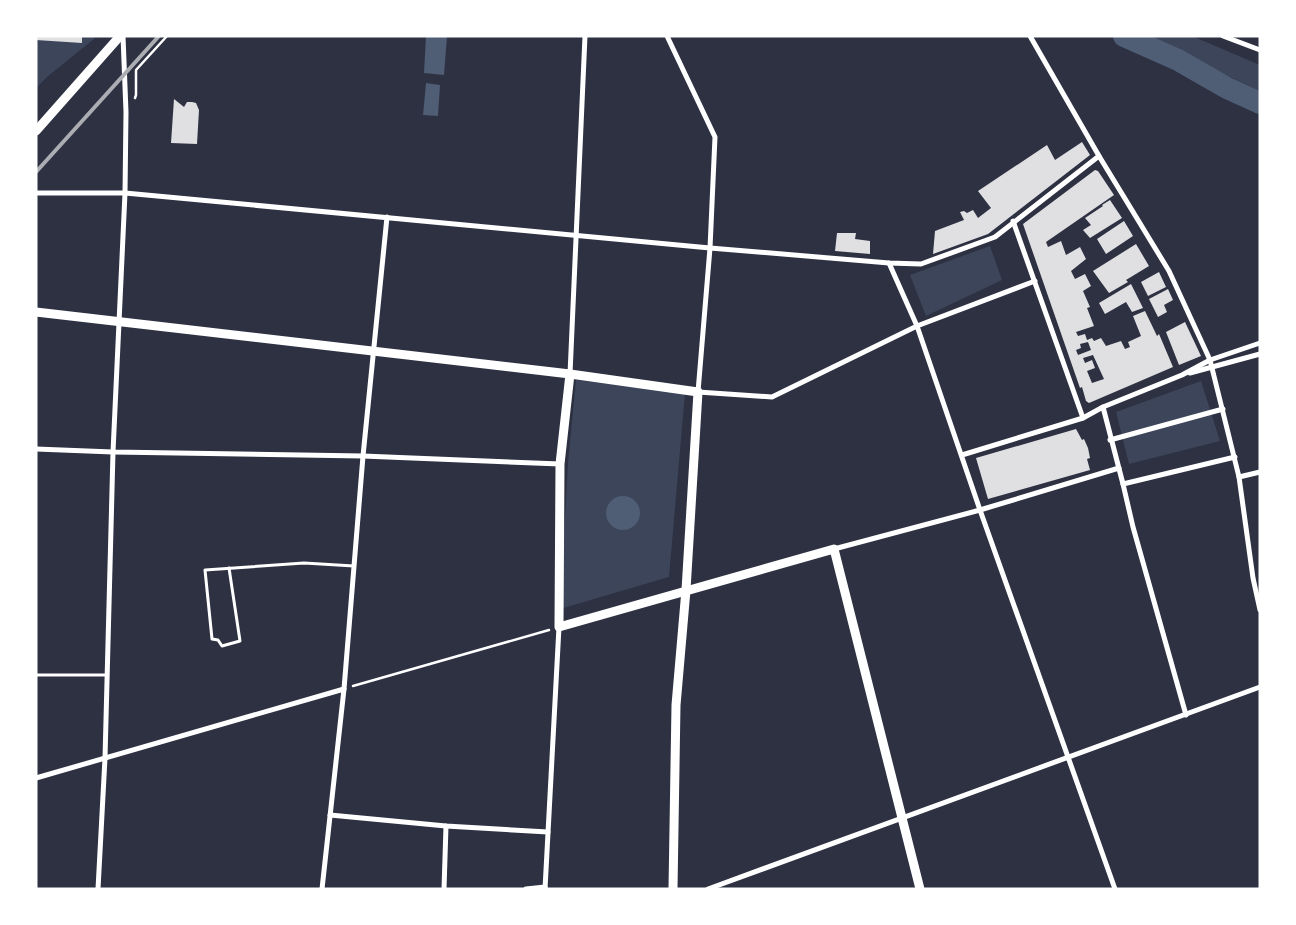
<svg xmlns="http://www.w3.org/2000/svg" width="1296" height="925" viewBox="0 0 1296 925" font-family="'Asap Condensed',sans-serif">
<rect width="100%" height="100%" fill="#2d3142"/>
<g fill="#3c4559">
<path d="M36,36H94V39L47,77L36,88Z"/>
<path d="M1144,36H1192L1260,65V91Z"/>
<path d="M990,246L1002,280L926,316L910,275Z"/>
<path d="M576,380L685,393L669,577L560,609L568,463Z"/>
<path d="M1201,381L1220,441L1129,464L1116,412Z"/>
</g>
<g fill="#4f5d75">
<path d="M426,36H447L444,75L424,73Z"/>
<path d="M426,83L440,85L438,116L423,115Z"/>
<circle cx="623" cy="513" r="17"/>
</g>
<g fill="none" stroke-linecap="round" stroke-linejoin="round">
<path stroke="#4f5d75" stroke-width="22" d="M1124,36L1178,60L1227,88L1260,103"/>
</g>
<g fill="#e0e0e3" fill-rule="evenodd">
<path d="M36,36H82V43L36,40Z"/>
<path d="M174,99L184,107L187,102H192L196,103L199,110L197,144L171,143Z"/>
<path d="M1082,142L1090,155L988,234L933,254L935,231L964,220L960,212L964,211L967,213L973,210L978,218L991,208L978,191L1047,145L1055,160Z"/>
<path d="M1095,170L1098,171L1114,195L1046,242L1048,247L1061,241L1066,255L1080,247L1086,259L1071,271L1075,279L1085,274L1091,286L1083,291L1090,307L1087,308L1094,326L1076,332L1078,336L1085,334L1087,340L1092,338L1094,341L1101,338L1106,346L1121,341L1125,349L1130,347L1128,342L1141,336L1133,316L1145,311L1157,336L1159,334L1173,367L1089,403L1086,401L1082,387L1080,388L1023,224ZM1088,342L1091,350L1078,355L1076,350L1081,348L1080,344ZM1093,355L1104,379L1092,383L1087,371L1095,368L1092,360L1085,363L1083,358Z"/>
<path d="M1110,200L1122,218L1090,238L1083,230L1091,225L1085,218L1103,206L1102,205Z"/>
<path d="M1124,221L1133,236L1106,254L1097,239Z"/>
<path d="M837,233H856L855,239L870,241V254L835,251Z"/>
<path d="M1136,244L1149,266L1126,280L1128,282L1109,293L1093,271Z"/>
<path d="M1159,272L1166,287L1148,296L1141,282Z"/>
<path d="M1131,284L1143,308L1132,312L1126,302L1105,314L1099,303Z"/>
<path d="M1168,289L1173,300L1164,305L1167,312L1158,317L1149,299Z"/>
<path d="M1185,322L1201,356L1179,365L1166,332Z"/>
<path d="M1076,429L1082,440L1084,439L1088,448L1090,458L1087,459L1090,470L988,499L976,458Z"/>
</g>
<g fill="none" stroke-linecap="round" stroke-linejoin="round">
<g stroke="#fff" stroke-width="2.5">
<path d="M135,98L136,95V70L167,36"/>
<path d="M353,686L549,630"/>
</g>
<g stroke="#fff" stroke-width="3">
<path d="M229,568L240,641L222,646L218,640L212,639L205,570L304,563L354,566"/>
<path d="M36,675H107"/>
</g>
<g stroke="#fff" stroke-width="5">
<path d="M667,36L715,137L710,248L698,392L772,397L917,326L1035,281"/>
<path d="M1030,36L1099,156L1169,271L1210,360L1239,477L1253,578L1260,610"/>
<path d="M1223,36L1260,50"/>
<path d="M36,193H125L710,248L889,263L921,264L995,237L1099,156"/>
<path d="M1013,221L1083,418L1103,407L1123,484L1235,457"/>
<path d="M889,263L917,326L980,510L1115,889"/>
<path d="M1190,373L1260,354"/>
<path d="M570,374L585,36"/>
<path d="M1103,407L1182,375L1210,360L1260,343"/>
<path d="M1110,440L1223,409"/>
<path d="M36,449L113,452L363,456L560,464"/>
<path d="M962,455L1083,418"/>
<path d="M1239,477L1260,472"/>
<path d="M1123,484L1133,527L1186,715"/>
<path d="M834,549L980,510L1119,468"/>
<path d="M36,778L344,689"/>
<path d="M330,815L446,826L548,832"/>
<path d="M98,889L105,758L113,452L125,193L126,112L123,36"/>
<path d="M322,889L344,689L363,456L387,217"/>
<path d="M444,889L446,826"/>
<path d="M526,889L545,887"/>
<path d="M545,889L559,627"/>
<path d="M708,889L1260,687"/>
</g>
<g stroke="#fff" stroke-width="9">
<path d="M36,312L570,374L698,392L686,590L676,705L673,889"/>
<path d="M570,374L560,464L559,627L834,549L920,889"/>
</g>
<path stroke="#fff" stroke-width="9" d="M36,131L120,36"/>
<path stroke="#abadb3" stroke-width="4" d="M36,172L159,36"/>
</g>
<rect width="1296" height="925" fill="none" stroke="#ffffff" stroke-width="75"/>
</svg>
